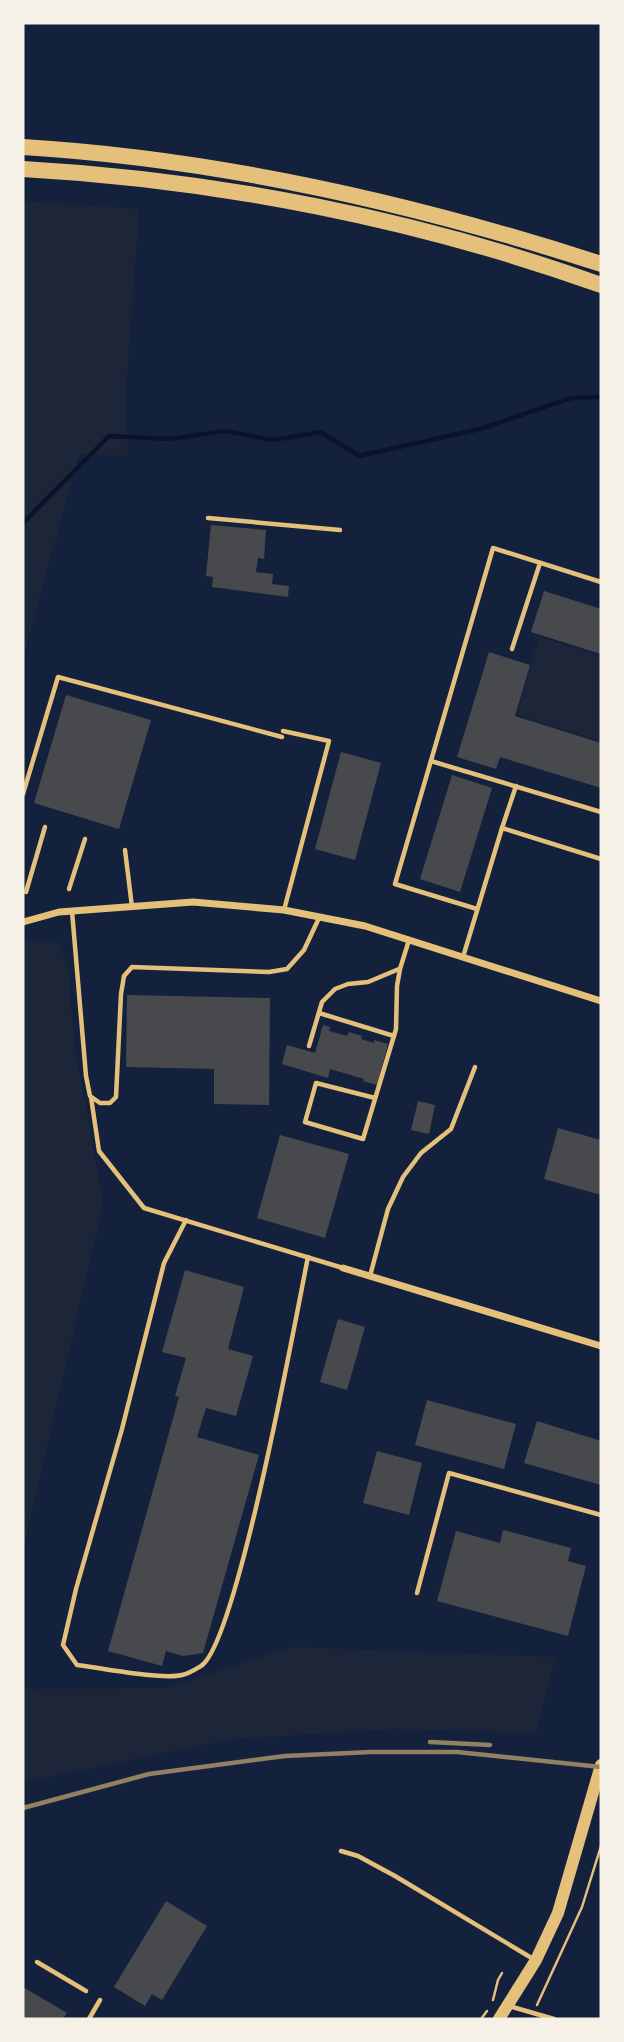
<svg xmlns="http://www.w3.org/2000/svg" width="624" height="2042" viewBox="0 0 624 2042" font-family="'Varela Round',sans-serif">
<rect width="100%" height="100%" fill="#14213d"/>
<g fill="#1d2539">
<path d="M23,201L139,209L125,405L128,456L79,454L23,657Z"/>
<path d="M539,637L601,656V741L517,715Z"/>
<path d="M34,940L58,943L68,964L74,1043L103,1204L23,1550V942Z"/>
<path d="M291,1647L556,1657L536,1733L394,1729L233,1739L23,1782V1689L167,1688Z"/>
</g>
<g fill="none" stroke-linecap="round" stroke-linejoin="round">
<path stroke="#0b132b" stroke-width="4.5" d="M23,523L109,436L170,439L225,431L272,440L321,432L359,456L480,429L571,398L601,397"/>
</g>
<g fill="#48494c">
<path d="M211,525L266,530L264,559L258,558L256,572L273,574L272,584L289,586L288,597L212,587L213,577L206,576Z"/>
<path d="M544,591L601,609V654L531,632Z"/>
<path d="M489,652L530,665L515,716L601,743V788L500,757L496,769L457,757Z"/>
<path d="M66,695L151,720L119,829L34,803Z"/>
<path d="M341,752L381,763L355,860L315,849Z"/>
<path d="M452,775L492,788L460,892L420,879Z"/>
<path d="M127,995L270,998L269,1105L214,1104V1069L126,1067Z"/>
<path d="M323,1025L330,1027L329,1031L347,1036L349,1032L362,1036L361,1039L374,1043V1040L388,1044L377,1085L363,1081L364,1079L330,1069L328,1078L282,1064L287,1045L315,1053Z"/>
<path d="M418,1101L435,1105L429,1134L411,1130Z"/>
<path d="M558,1128L601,1140V1195L544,1179Z"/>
<path d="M280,1135L349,1154L325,1238L257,1218Z"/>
<path d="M185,1270L244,1287L228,1349L253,1356L236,1416L206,1408L197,1437L259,1455L203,1653L183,1656L166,1651L162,1666L108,1651L179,1397L175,1396L186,1358L162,1352Z"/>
<path d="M338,1319L365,1327L347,1390L320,1382Z"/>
<path d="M427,1400L516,1424L504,1469L415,1445Z"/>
<path d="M537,1421L601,1441V1485L524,1463Z"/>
<path d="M377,1451L422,1463L409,1515L363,1503Z"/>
<path d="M503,1530L571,1548L568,1561L586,1566L568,1636L437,1601L456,1531L500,1543Z"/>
<path d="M166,1901L207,1926L162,2000L152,1994L145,2006L114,1987Z"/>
<path d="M23,1987L67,2013L63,2019H23Z"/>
</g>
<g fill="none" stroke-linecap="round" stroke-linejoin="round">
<g stroke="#e5c07b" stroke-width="2.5">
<path d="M493,2000L498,1980L502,1973"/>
<path d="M537,2005L582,1907L601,1846"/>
<path d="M481,2019L487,2011"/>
</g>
<g stroke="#e5c07b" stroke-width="4.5">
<path d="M208,518L340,530"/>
<path d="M512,649L540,563"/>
<path d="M283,731L329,741L284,910"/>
<path d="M431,761L601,812"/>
<path d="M23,794L58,677L282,737"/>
<path d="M502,828L516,786"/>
<path d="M125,850L132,907"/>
<path d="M69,889L85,839"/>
<path d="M26,892L45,827"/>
<path d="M477,909L395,884L493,548L601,582"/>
<path d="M72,911L86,1076L90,1096L100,1103H110L116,1097L121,994L124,976L132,967L269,972L287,969L304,950L319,918"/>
<path d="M463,957L502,828L601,859"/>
<path d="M319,1013L394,1036"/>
<path d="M309,1046L322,1002L335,989L348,984L368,982L399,969"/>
<path d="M91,1097L99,1151L144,1208L343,1268"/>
<path d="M375,1098L316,1083L305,1122L363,1139L396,1029L397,986L400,969L409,940"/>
<path d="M186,1220L164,1263L122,1429L76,1589L63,1645L77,1665C102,1668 160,1680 182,1675C188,1674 196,1669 201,1666C237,1643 296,1316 308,1257"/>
<path d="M370,1276L388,1209L403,1177L421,1153L451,1129L475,1067"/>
<path d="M417,1593L449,1473L601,1515"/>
<path d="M341,1851L358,1856L395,1876L535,1960"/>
<path d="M37,1962L86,1991"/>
<path d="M509,2006L554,2019"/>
<path d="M89,2019L100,2000"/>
</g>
<g stroke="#e5c07b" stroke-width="7">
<path d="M23,922L59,912L193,902L284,910L365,926L601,1001"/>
<path d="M343,1268L601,1346"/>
</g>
<path stroke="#e5c07b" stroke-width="12" d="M499,2019L536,1960L558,1913L601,1765"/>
<g stroke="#e5c07b" stroke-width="16">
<path d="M23,147C220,159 413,203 601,264"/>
<path d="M23,169C219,180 417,219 601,285"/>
</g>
<g stroke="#918062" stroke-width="4.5">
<path d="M430,1742L490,1745"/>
<path d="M23,1808L149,1774L285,1756L371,1752H457L601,1767"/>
</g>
</g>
<rect width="624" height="2042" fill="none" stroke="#f6f1e7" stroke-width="49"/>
</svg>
